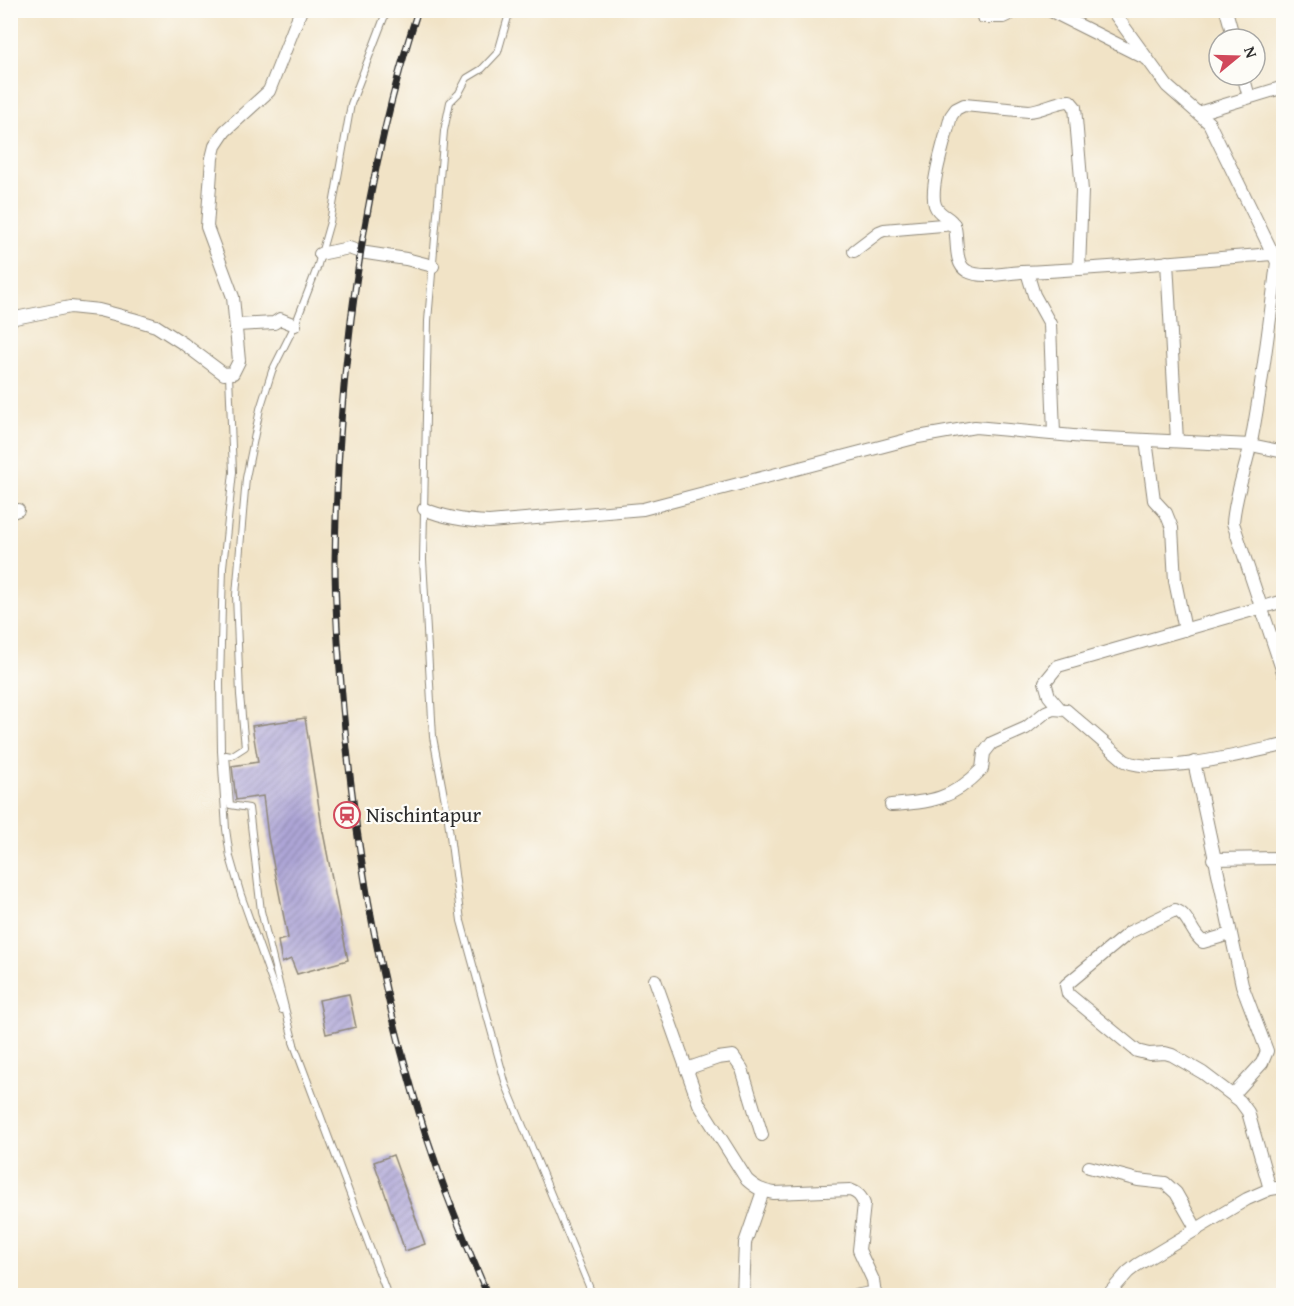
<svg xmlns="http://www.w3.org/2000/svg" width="1294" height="1306" viewBox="0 0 1294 1306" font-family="'Gentium Book Plus',serif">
<defs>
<pattern id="building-hatch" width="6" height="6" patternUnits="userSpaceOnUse" patternTransform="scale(1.5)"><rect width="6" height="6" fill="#aea6d7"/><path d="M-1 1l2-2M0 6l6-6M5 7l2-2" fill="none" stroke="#8e87af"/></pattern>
</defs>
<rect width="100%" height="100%" fill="#fdfcf7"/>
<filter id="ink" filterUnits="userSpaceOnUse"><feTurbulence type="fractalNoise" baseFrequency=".0167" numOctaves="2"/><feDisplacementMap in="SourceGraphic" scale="12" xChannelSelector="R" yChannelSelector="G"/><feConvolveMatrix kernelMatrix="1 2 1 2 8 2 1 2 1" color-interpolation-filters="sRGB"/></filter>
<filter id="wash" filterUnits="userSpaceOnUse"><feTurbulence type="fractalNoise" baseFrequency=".008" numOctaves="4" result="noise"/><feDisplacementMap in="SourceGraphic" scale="24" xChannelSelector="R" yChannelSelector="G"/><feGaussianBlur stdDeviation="1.35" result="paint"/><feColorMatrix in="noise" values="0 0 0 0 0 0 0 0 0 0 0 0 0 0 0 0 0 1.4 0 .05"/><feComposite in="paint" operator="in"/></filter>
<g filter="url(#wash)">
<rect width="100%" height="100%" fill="#f1e3c6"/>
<g id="blocks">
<g fill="url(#building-hatch)">
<path d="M305,718L322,827L348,960L297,974L291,959L282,963L278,941L288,938L268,837L263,796L236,800L232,766L258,762L252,726Z"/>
<path d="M349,994L356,1027L326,1034L319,1000Z"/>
<path d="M393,1155L425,1244L405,1251L374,1162Z"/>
</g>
</g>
</g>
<g filter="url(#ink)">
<use href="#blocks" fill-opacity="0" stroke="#8e8778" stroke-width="1.5"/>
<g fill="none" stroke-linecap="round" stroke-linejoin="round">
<defs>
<g id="service">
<path d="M510,10L498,52L482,69L467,78L459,93L450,102L444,131L428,321L423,560L433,737L447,812L461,921L506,1085L593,1296"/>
<path d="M229,375L233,472L223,567L220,683L221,751L226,829L230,857L241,895L282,1010"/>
<path d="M293,1042L388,1296"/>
<path d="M294,1044L261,911L249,808L230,805L226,755L231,756L245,747L240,695L236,595L246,478L260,409L272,371L295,325L317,268L330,222L351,104L387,10"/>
</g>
<g id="minor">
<path d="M1049,10L1145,58"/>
<path d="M1112,10L1167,86L1209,123L1276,260"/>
<path d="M1226,10L1234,39"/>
<path d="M983,17H1003L1018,10"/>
<path d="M1243,75L1249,97"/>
<path d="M1198,113L1284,87"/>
<path d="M1284,250L1277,262C1270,321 1263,379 1252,437C1247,466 1235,494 1233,523L1284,675"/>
<path d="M854,251L879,232L884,230L954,224"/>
<path d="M320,254L349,248L360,252L406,259L433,266"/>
<path d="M1167,262L1177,441"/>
<path d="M1079,269L1082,191L1075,107L1070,101C1056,101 1043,110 1029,111L964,105L956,109L951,116C946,137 929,187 935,205C939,217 952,216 955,228C958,241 954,264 967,271C981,279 1006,273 1021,272C1105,269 1189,260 1273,254"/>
<path d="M1027,272L1034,295L1050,324L1054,434"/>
<path d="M10,319L70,307L99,310L133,319L156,326L184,344L224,374L233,373L239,361L233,297L207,227L212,158L215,146L225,131L269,91L301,10"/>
<path d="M237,325L274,323L280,319L295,325"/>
<path d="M1146,440L1154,500L1166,513L1172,528L1175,581L1185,630"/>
<path d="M424,509C445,518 466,521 489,522L643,509L918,437L975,427L1084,437L1251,445L1284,452"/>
<path d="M10,513L18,510"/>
<path d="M1060,709L1049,696L1045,682L1058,666L1284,601"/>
<path d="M1194,762L1242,985L1267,1051L1262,1063L1233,1095"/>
<path d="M891,805C931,802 952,800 982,769L984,753L992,743L1026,728L1046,712L1053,709L1066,710L1125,761C1158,776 1247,753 1284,745"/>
<path d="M1213,859L1284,858"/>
<path d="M1230,934L1203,942C1190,933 1190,915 1175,910L1130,932L1066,985L1068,994L1137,1051L1149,1054L1165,1053L1172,1055L1203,1073L1240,1101L1248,1112L1270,1189"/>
<path d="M655,980L699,1104L747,1180C756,1188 762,1191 774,1193L850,1190C858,1193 861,1196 864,1204L859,1250L873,1280L875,1296"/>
<path d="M686,1069L718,1058L733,1056L742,1069L762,1135"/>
<path d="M1089,1167L1138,1180L1165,1183L1176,1193L1197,1230"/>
<path d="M743,1296L745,1243L763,1191"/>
<path d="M855,1296L875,1292"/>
<path d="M1107,1296L1128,1272L1137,1265L1247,1199L1270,1189L1284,1187"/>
</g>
</defs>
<use href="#service" stroke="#8e8778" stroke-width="8"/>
<use href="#minor" stroke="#8e8778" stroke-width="14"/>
<use href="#service" stroke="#fff" stroke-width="6"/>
<use href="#minor" stroke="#fff" stroke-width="12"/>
<defs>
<path id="rail" d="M418,10C385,111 364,215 351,320C341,401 336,482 335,563C335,612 339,660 343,708C357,866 386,1024 439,1173C453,1214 471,1255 488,1296"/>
</defs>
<use href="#rail" stroke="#2b2b2b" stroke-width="7"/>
<use href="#rail" stroke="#fdfcf7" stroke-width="4.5" stroke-dasharray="14" stroke-linecap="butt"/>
</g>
</g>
<defs>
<symbol id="station-ring" viewBox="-11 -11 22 22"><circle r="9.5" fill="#fdfcf7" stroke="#d1495b" stroke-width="1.5"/><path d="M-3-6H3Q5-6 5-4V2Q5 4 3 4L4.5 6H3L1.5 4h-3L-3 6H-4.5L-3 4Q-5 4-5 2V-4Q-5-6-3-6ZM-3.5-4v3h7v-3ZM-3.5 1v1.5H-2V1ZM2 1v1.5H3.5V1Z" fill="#d1495b"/></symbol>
</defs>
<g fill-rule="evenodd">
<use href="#station-ring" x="332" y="800" width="30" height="30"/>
</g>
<g text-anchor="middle" stroke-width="4.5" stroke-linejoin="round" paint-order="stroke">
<g font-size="21" fill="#2b2b2b" stroke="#fdfcf7" text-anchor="start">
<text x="366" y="822">Nischintapur</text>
</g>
</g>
<rect width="1294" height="1306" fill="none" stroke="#fdfcf7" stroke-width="36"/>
<g transform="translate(1237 57) rotate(71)"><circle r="28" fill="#fdfcf7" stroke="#a9a8a5" stroke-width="1.5"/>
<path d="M0-4.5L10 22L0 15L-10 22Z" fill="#d1495b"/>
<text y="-9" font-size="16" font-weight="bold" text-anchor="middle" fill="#2b2b2b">N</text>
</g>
</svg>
